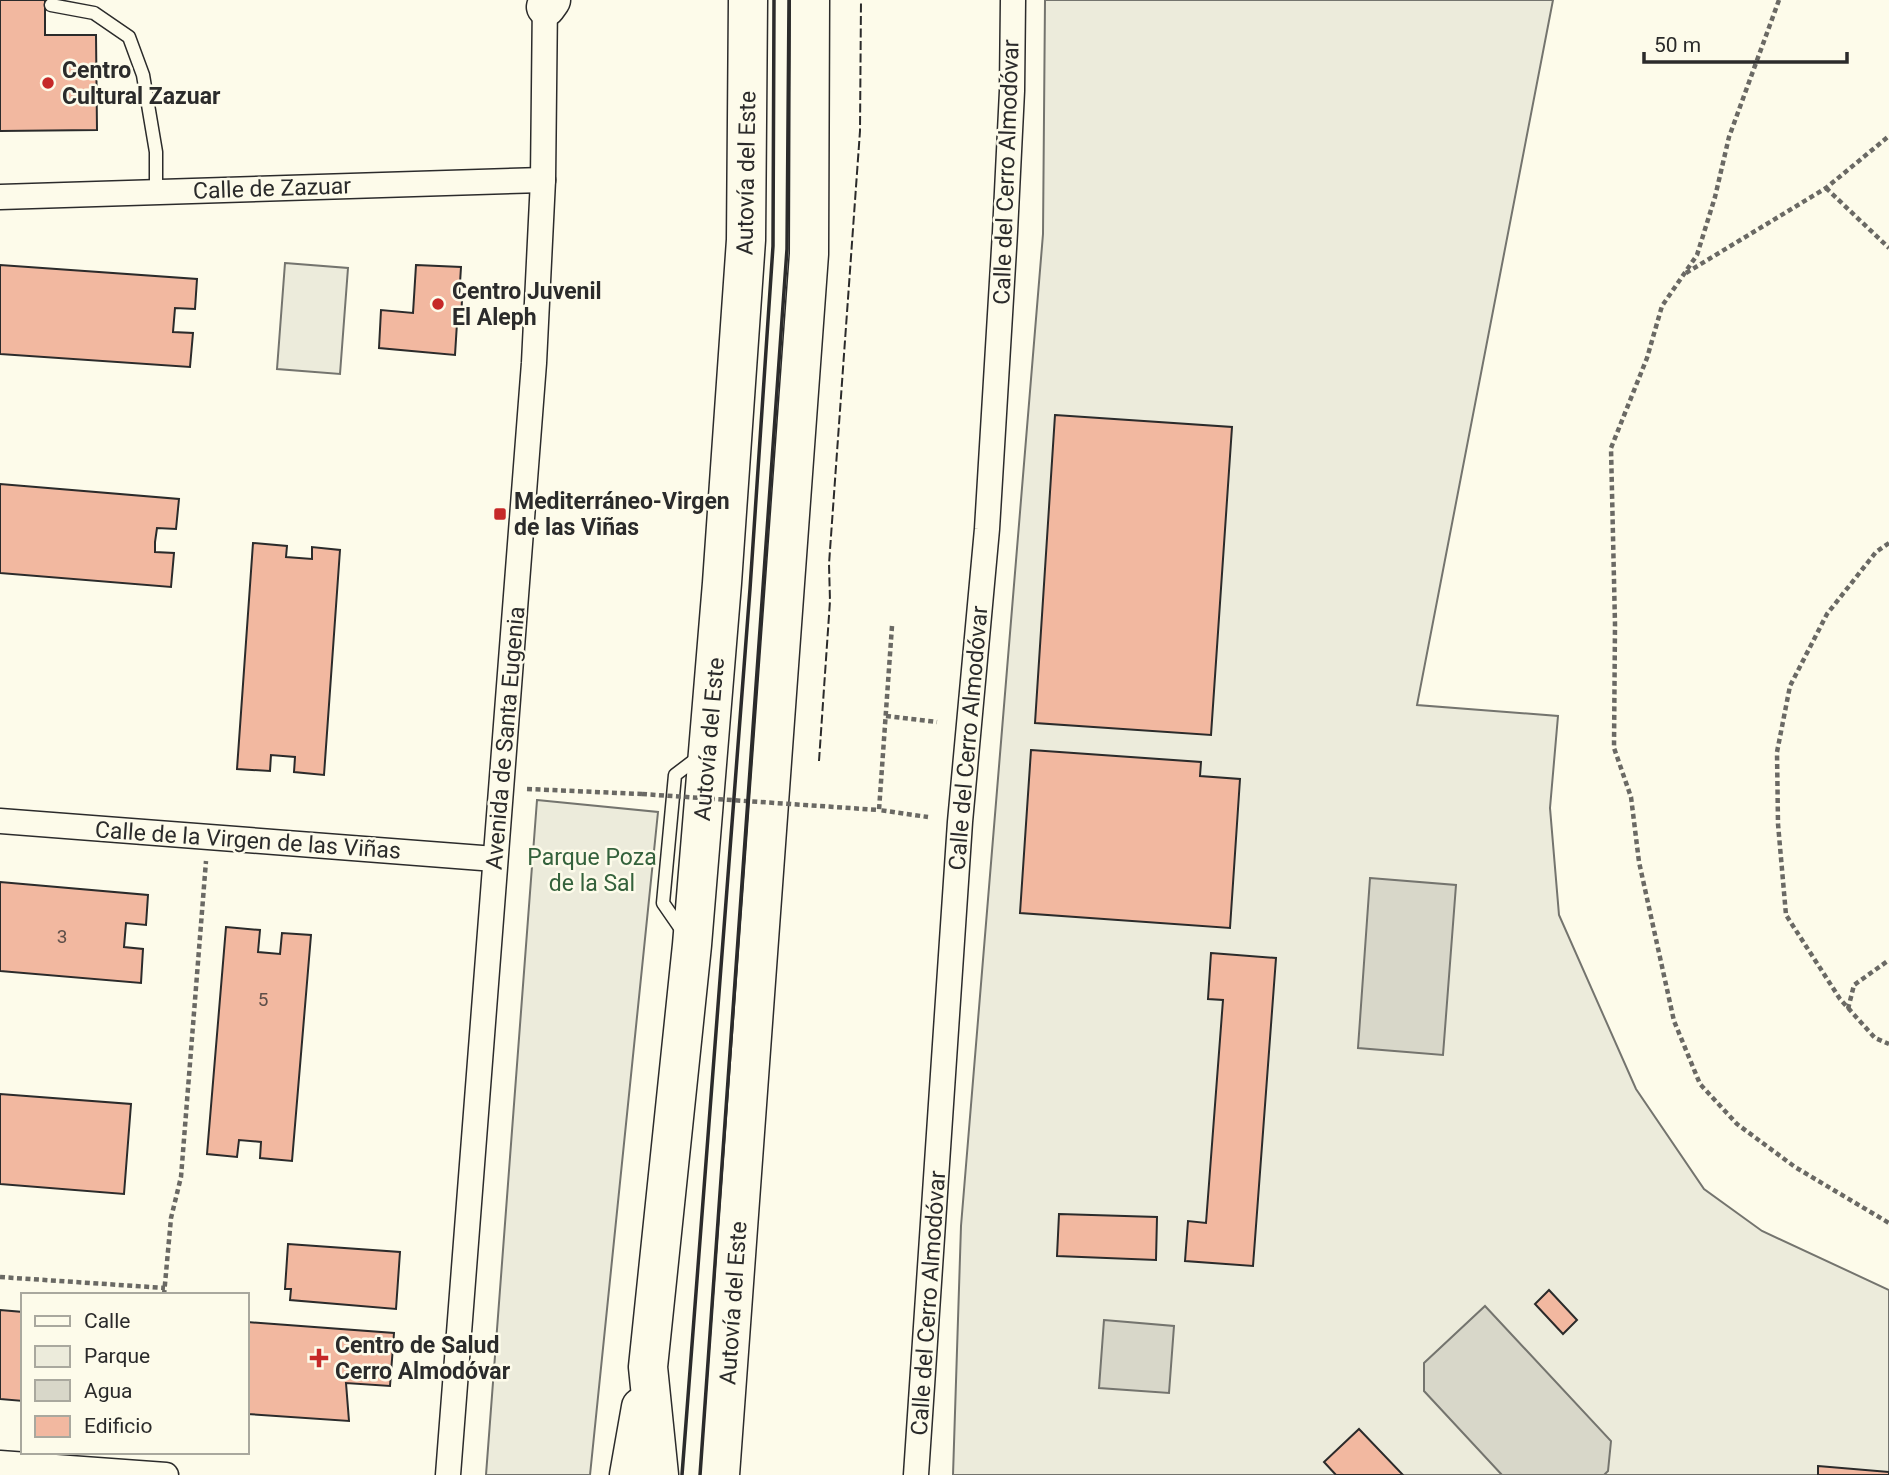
<svg xmlns="http://www.w3.org/2000/svg" width="1889" height="1475" viewBox="0 0 1889 1475" font-family="Roboto,sans-serif">
<rect width="100%" height="100%" fill="#fdfbea"/>
<g fill="#ecebdb" stroke="#74746e" stroke-width="2">
<path d="M1045,0H1553L1417,705L1558,716L1550,808L1559,915L1636,1089L1704,1189L1762,1231L1889,1290V1475H953L961,1226L1043,234Z"/>
<path d="M285,263L348,268L340,374L277,369Z"/>
<path d="M537,800L658,812L590,1475H486Z"/>
</g>
<g fill="#d8d7c9" stroke="#74746e" stroke-width="2">
<path d="M1370,878L1456,885L1443,1055L1358,1048Z"/>
<path d="M1485,1306L1611,1441L1608,1471L1604,1475H1502L1424,1391V1363Z"/>
<path d="M1104,1320L1174,1326L1169,1393L1099,1388Z"/>
</g>
<g fill="#f2b8a0" stroke="#2b2b2b" stroke-width="2">
<path d="M0,0H45V35H96L97,130L0,131Z"/>
<path d="M0,265L197,279L195,309L175,308L173,332L193,333L190,367L0,354Z"/>
<path d="M416,265L461,267L459,299H462L461,324L457,323L455,355L379,348L381,310L413,313Z"/>
<path d="M1055,415L1232,427L1211,735L1035,723Z"/>
<path d="M0,484L179,499L176,529L157,528L155,542V552L174,553L171,587L0,573Z"/>
<path d="M253,543L287,546L286,557L312,559V547L340,550L324,775L294,772L295,757L271,755L270,771L237,769Z"/>
<path d="M1031,750L1201,762L1200,776L1240,779L1230,928L1020,913Z"/>
<path d="M0,882L148,895L146,925L126,923L124,947L143,949L141,983L0,971Z"/>
<path d="M226,927L260,930L258,952L280,954L282,933L311,935L292,1161L260,1158L261,1142L239,1140L237,1157L207,1154Z"/>
<path d="M1211,953L1276,958L1253,1266L1185,1261L1188,1221L1206,1223L1223,1000L1208,999Z"/>
<path d="M0,1094L131,1104L124,1194L0,1184Z"/>
<path d="M1059,1214L1157,1217L1156,1260L1057,1256Z"/>
<path d="M288,1244L400,1252L396,1309L290,1300L291,1289H285Z"/>
<path d="M1549,1290L1577,1320L1563,1334L1535,1304Z"/>
<path d="M0,1310L23,1312V1401L0,1399Z"/>
<path d="M247,1322L394,1333L390,1386L346,1383L349,1421L247,1414Z"/>
<path d="M1359,1429L1403,1475H1336L1324,1462Z"/>
<path d="M1818,1466L1889,1472V1475H1818Z"/>
</g>
<g fill="none" stroke-linecap="round" stroke-linejoin="round">
<defs>
<g id="lane">
<path d="M51,5L94,13L129,37L143,75L156,152V192"/>
<path d="M683,932L663,903L675,775L700,756"/>
</g>
<g id="street">
<path d="M0,197L543,180"/>
<path d="M0,821L495,859"/>
<path d="M0,1463L166,1475"/>
<path d="M448,1475L534,363L543,180L545,0"/>
<path d="M916,1475L960,822L987,529L1005,232L1012,91L1013,0"/>
</g>
<g id="highway">
<path d="M546,7L551,0"/>
<path d="M629,1475L641,1407"/>
<path d="M659,1475L648,1367L692,945L722,583L746,240L748,0"/>
<path d="M720,1475L809,254L810,0"/>
</g>
</defs>
<use href="#lane" stroke="#2b2b2b" stroke-width="15"/>
<use href="#street" stroke="#2b2b2b" stroke-width="27"/>
<use href="#highway" stroke="#2b2b2b" stroke-width="41"/>
<g stroke="#6a6964" stroke-width="4.5" stroke-dasharray="5 3.5" stroke-linecap="butt">
<path d="M1779,0L1729,137L1715,197L1697,255L1662,306L1647,358L1611,448L1615,624L1614,748L1631,797L1639,862L1674,1021L1700,1084L1737,1124L1795,1167L1889,1223"/>
<path d="M1826,188L1889,248"/>
<path d="M1686,273L1826,188L1889,136"/>
<path d="M1889,543L1876,552L1827,614L1790,686L1777,752L1778,824L1786,915L1840,999L1875,1038L1889,1044"/>
<path d="M892,626L879,810L928,817"/>
<path d="M886,716L937,722"/>
<path d="M527,789L642,794"/>
<path d="M1848,1009L1854,985L1889,960"/>
<path d="M0,1277L165,1288"/>
<path d="M164,1295L171,1218L181,1177L206,861"/>
</g>
<use href="#lane" stroke="#fdfbea" stroke-width="12"/>
<use href="#street" stroke="#fdfbea" stroke-width="24"/>
<use href="#highway" stroke="#fdfbea" stroke-width="38"/>
<path stroke="#6a6964" stroke-width="4.5" stroke-dasharray="5 3.5" stroke-linecap="butt" d="M642,794L879,810"/>
<path stroke="#2b2b2b" stroke-width="2" stroke-dasharray="9 3.5" stroke-linecap="butt" d="M819,761L830,601L829,564L860,131L861,0"/>
<g stroke="#2b2b2b" stroke-width="3.5">
<path d="M682,1475L750,589L773,246L774,0"/>
<path d="M700,1475L787,249L789,0"/>
</g>
</g>
<g fill="#c62828" stroke="#fdfbea" stroke-width="2.5">
<circle cx="48" cy="83" r="7"/>
<circle cx="438" cy="304" r="7"/>
<rect x="493" y="507" width="14" height="14" rx="3.5"/>
<path d="M315.5 1347.5h7v7h7v7h-7v7h-7v-7h-7v-7h7z"/>
</g>
<g text-anchor="middle" stroke-width="5" stroke-linejoin="round" paint-order="stroke">
<g font-size="19" fill="#5d4e48">
<text x="62" y="943">3</text>
<text x="263" y="1006">5</text>
</g>
<g font-size="23" font-weight="bold" fill="#2b2b2b" stroke="#fdfbea" text-anchor="start">
<text x="62" y="78">Centro<tspan x="62" dy="26">Cultural Zazuar</tspan></text>
<text x="452" y="299">Centro Juvenil<tspan x="452" dy="26">El Aleph</tspan></text>
<text x="514" y="509">Mediterráneo-Virgen<tspan x="514" dy="26">de las Viñas</tspan></text>
<text x="335" y="1353">Centro de Salud<tspan x="335" dy="26">Cerro Almodóvar</tspan></text>
</g>
<g font-size="23" fill="#2b2b2b" stroke="#fdfbea">
<text transform="translate(1006 172) rotate(-88)" y="8">Calle del Cerro Almodóvar</text>
<text transform="translate(746 173) rotate(-89)" y="8">Autovía del Este</text>
<text transform="translate(272 188) rotate(-2)" y="8">Calle de Zazuar</text>
<text transform="translate(505 738) rotate(-85)" y="8">Avenida de Santa Eugenia</text>
<text transform="translate(968 738) rotate(-85)" y="8">Calle del Cerro Almodóvar</text>
<text transform="translate(709 739) rotate(-85)" y="8">Autovía del Este</text>
<text transform="translate(248 840) rotate(4)" y="8">Calle de la Virgen de las Viñas</text>
<text transform="translate(733 1303) rotate(-86)" y="8">Autovía del Este</text>
<text transform="translate(928 1303) rotate(-86)" y="8">Calle del Cerro Almodóvar</text>
</g>
<g font-size="23" fill="#34623c" stroke="#fdfbea">
<text x="592" y="865">Parque Poza<tspan x="592" dy="26">de la Sal</tspan></text>
</g>
</g>
<rect x="21" y="1293" width="228" height="161" fill="#fdfbea" stroke="#a9a89e" stroke-width="2"/>
<rect x="35" y="1316" width="35" height="10" fill="#fdfbea" stroke="#a9a89e" stroke-width="2"/>
<text x="84" y="1328" font-size="21" fill="#2b2b2b">Calle</text>
<rect x="35" y="1346" width="35" height="21" fill="#ecebdb" stroke="#a9a89e" stroke-width="2"/>
<text x="84" y="1363" font-size="21" fill="#2b2b2b">Parque</text>
<rect x="35" y="1380" width="35" height="21" fill="#d8d7c9" stroke="#a9a89e" stroke-width="2"/>
<text x="84" y="1398" font-size="21" fill="#2b2b2b">Agua</text>
<rect x="35" y="1416" width="35" height="21" fill="#f2b8a0" stroke="#a9a89e" stroke-width="2"/>
<text x="84" y="1433" font-size="21" fill="#2b2b2b">Edificio</text>
<path d="M1644 52v10h203v-10" fill="none" stroke="#2b2b2b" stroke-width="3.5"/>
<text x="1654" y="52" font-size="21" fill="#2b2b2b" stroke="#fdfbea" stroke-width="5" paint-order="stroke">50 m</text>
</svg>
